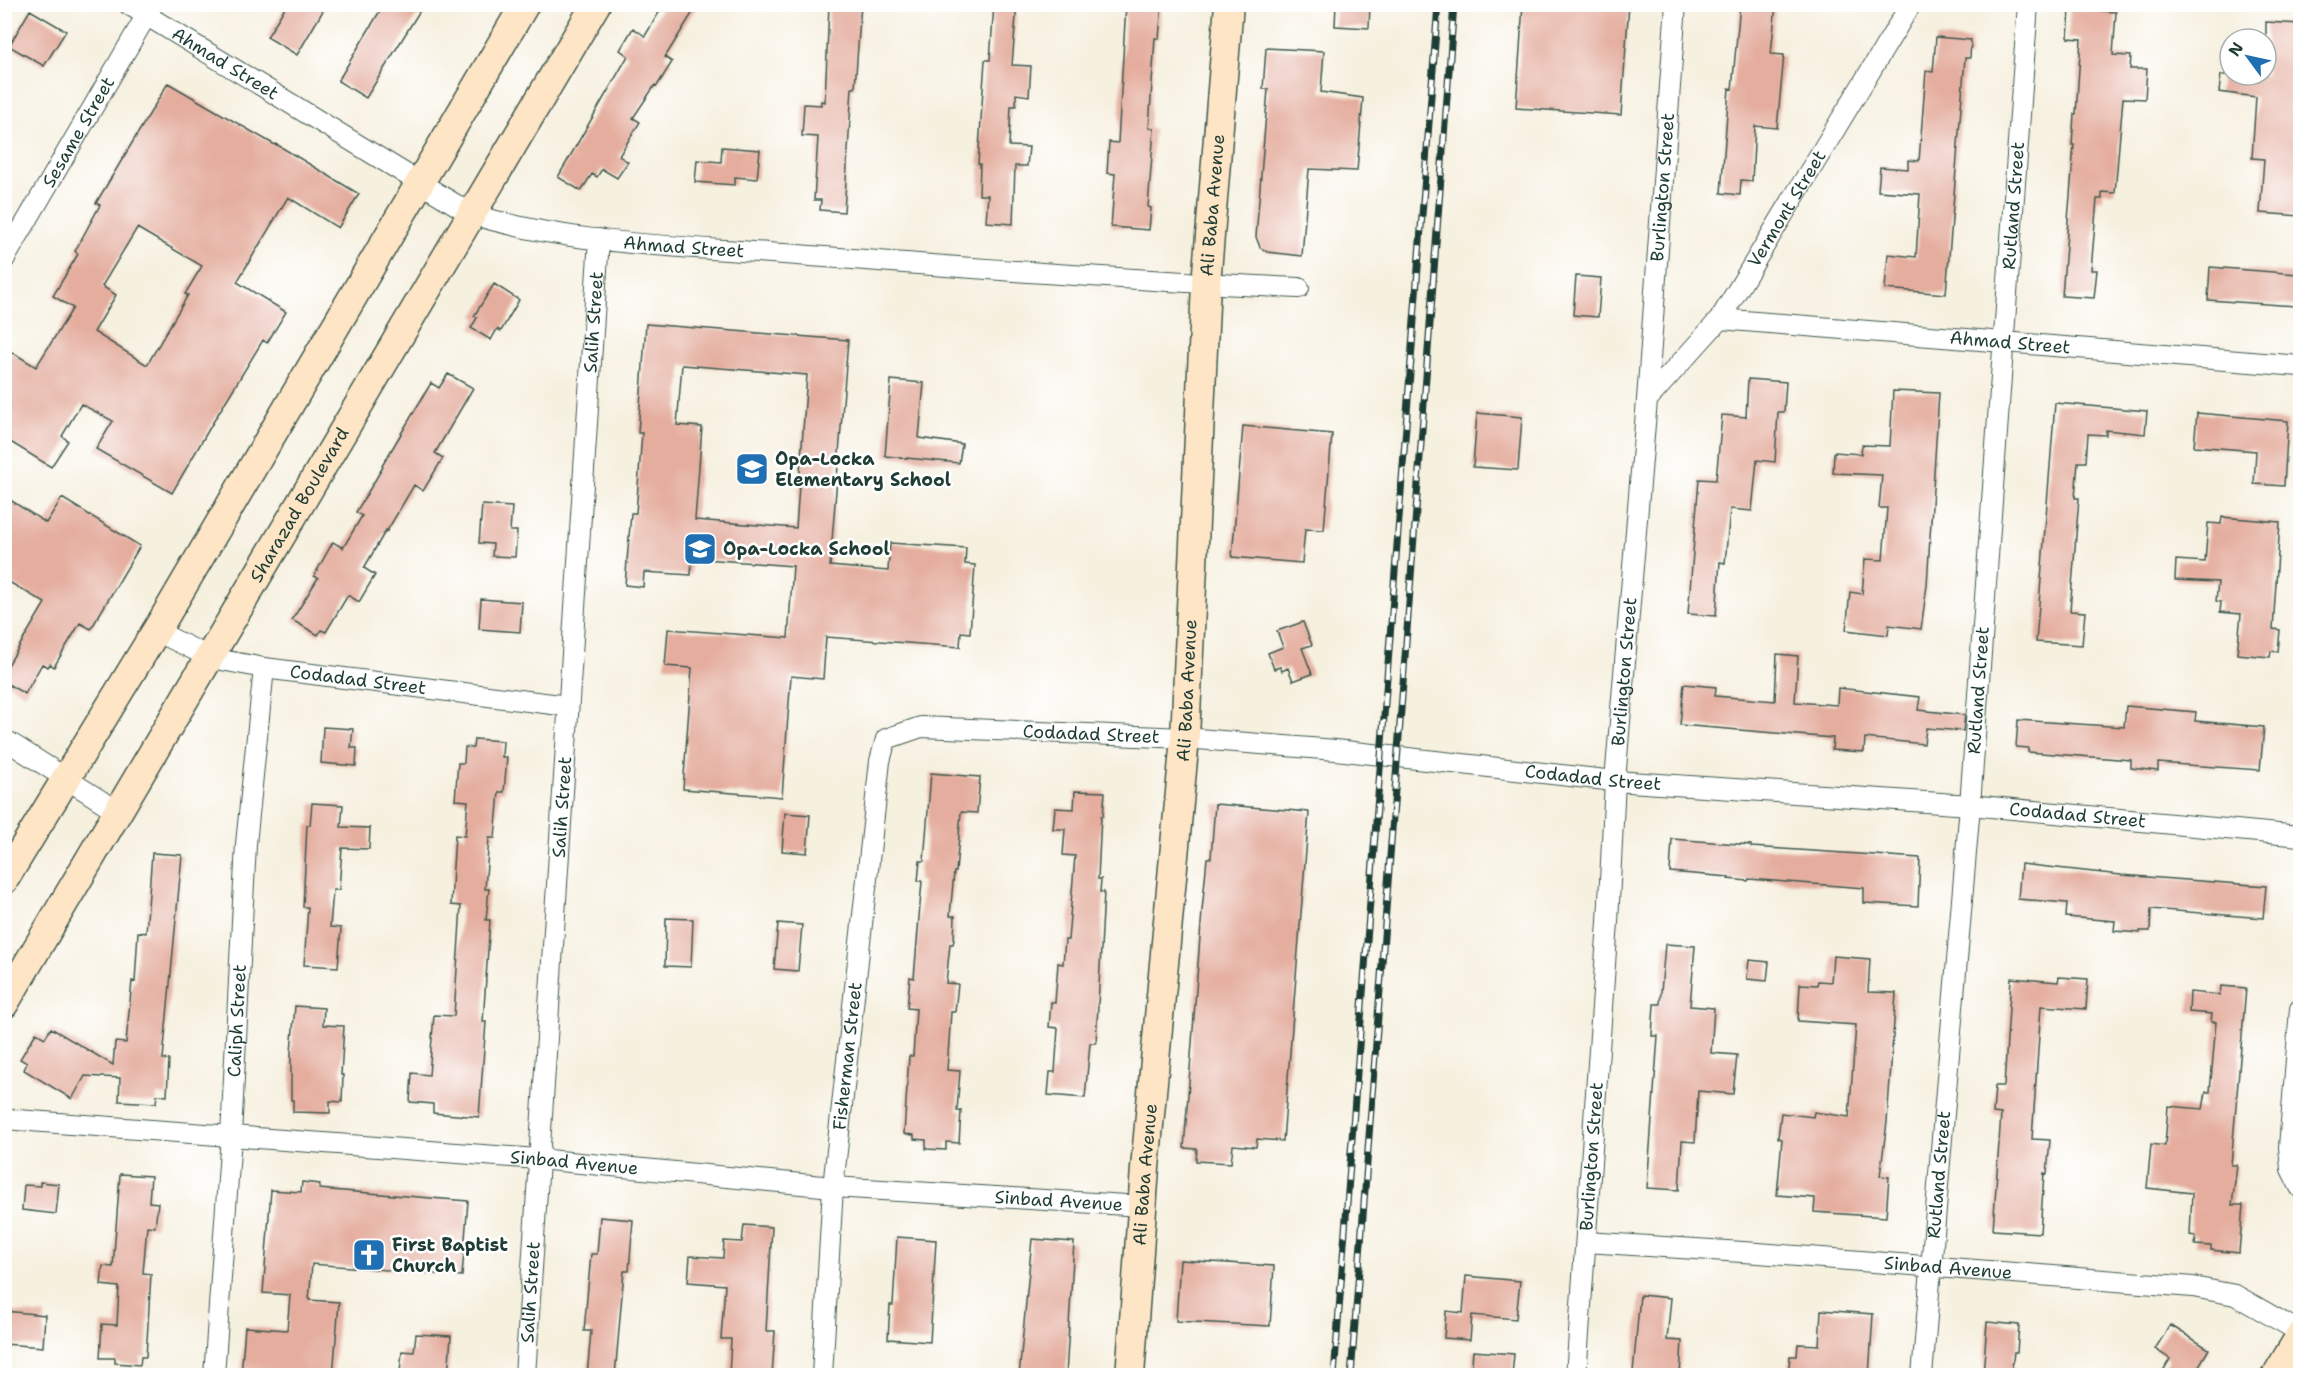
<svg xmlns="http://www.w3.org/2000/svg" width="2305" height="1380" viewBox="0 0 2305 1380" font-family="'Shantell Sans',sans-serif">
<rect width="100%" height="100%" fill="#fff"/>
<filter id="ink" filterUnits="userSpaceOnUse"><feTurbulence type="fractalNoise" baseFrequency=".0167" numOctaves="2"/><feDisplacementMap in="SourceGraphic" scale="12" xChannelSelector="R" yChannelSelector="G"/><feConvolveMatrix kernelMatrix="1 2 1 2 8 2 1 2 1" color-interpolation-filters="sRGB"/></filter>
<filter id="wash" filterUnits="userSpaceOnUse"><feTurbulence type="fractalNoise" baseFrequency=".008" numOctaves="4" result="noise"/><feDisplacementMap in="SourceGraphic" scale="24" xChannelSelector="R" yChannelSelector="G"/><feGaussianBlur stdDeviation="1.35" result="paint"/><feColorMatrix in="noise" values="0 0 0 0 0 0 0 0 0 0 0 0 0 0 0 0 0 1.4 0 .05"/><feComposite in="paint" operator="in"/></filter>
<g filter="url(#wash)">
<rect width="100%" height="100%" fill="#f6f0df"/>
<g id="blocks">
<path fill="#e4ad9e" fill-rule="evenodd" d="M287 4H327L297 55 267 37Z
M384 4H424L366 98 338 81Z
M664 4H698L665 57 672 62 657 86 655 85 633 118 640 122 619 156 628 162 617 178 602 169 597 177 592 174 581 191 558 177 628 56 620 50 633 28 645 36Z
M829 4H861L855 88H852L844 212 820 210 821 200H814L818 137 802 136 804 104 821 105V101L825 102Z
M994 4H1017L1012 65 1031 66 1029 96 1016 94V106H1011L1009 146 1029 147 1027 166H1015L1013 224 986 222 988 195H979L980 164H978L985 60H990Z
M1126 4H1162L1159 38H1155L1149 128 1154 129 1148 207 1151 208 1149 230 1111 227 1115 174 1107 173 1109 142 1118 143Z
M1336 4H1370L1369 28 1335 26Z
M1523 4H1629L1621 115 1516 108Z
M1740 4H1776L1771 54 1784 55 1777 128 1755 126 1752 181 1741 180 1740 195 1721 193 1729 88 1732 89Z
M2070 9 2116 12 2113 55 2131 56 2130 69H2147L2145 99 2123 98 2115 193 2102 192V199H2097L2091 270H2097L2094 298 2062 296 2074 145H2072L2074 114H2076L2081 39 2068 38Z
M30 10 66 31 44 66 9 46Z
M2266 22 2301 24V216L2260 213 2264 159 2252 158 2256 97 2219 92 2221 75H2266Z
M1936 37 1971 40 1970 58H1965L1946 294 1885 289 1888 254 1916 257 1920 194 1878 191 1880 167 1908 169V160L1919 161 1926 71 1933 72Z
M1266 48 1324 51 1321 92 1363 98 1357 171 1309 169 1302 256 1267 252 1260 247 1256 237 1268 89H1263Z
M168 83 275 145 276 144 359 194 338 228 288 197 237 282 286 312 267 343 263 340 212 424 172 493 96 449 113 421 81 404 62 436 68 441 51 467 4 438V364L12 352 36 367 73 308 53 296 78 254 75 251 100 205 96 203ZM137 228 202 266 185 294 188 295 147 365 94 332 116 295 102 286Z
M722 147 760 150 757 179 735 177V185L695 182 697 160 721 162Z
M2210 267 2298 274 2296 306 2208 300Z
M1576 276 1601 278 1598 317 1573 315Z
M494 284 519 300 501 331 497 329 491 340 471 328 477 318 474 316Z
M646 324 848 340 830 566 888 571 890 543 966 548 965 564 975 565 970 633 961 632 960 647 826 637 823 679 791 676 782 797 683 789 692 668 665 666 668 629 788 638 793 566 692 558 691 575 644 572 643 587 625 585 631 513H636L642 433H638ZM682 365 807 375 796 528 695 520 702 427 677 425Z
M448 374 473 388 435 453 443 458 423 491 414 485 387 531 386 530 364 568 375 575 359 602 348 595 326 632 321 630 318 635 292 620 318 578 314 576 333 542 343 548 362 516 356 512 383 467 382 466 431 383 439 388Z
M1748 379 1786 382 1784 412H1778L1775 462 1757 460 1752 511 1730 509 1725 563 1720 562 1716 616 1688 614 1699 479 1716 480 1722 415 1746 417Z
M891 380 924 383 919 438 962 444 959 463 885 456Z
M1893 391 1939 393 1927 585 1921 629 1889 625 1888 635 1846 630 1850 592 1862 594 1865 559 1883 560 1887 508H1879L1882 475 1833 473 1834 452 1861 454 1862 445 1890 446Z
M2055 403 2147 411 2145 434 2106 430V435L2088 434 2086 462H2078L2075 498H2079L2070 611 2085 612 2082 645 2036 642Z
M1477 413 1522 417 1518 470 1473 467Z
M2197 413 2288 421 2284 486 2254 484 2256 451 2194 446Z
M1243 426 1332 434 1324 530 1305 529 1302 563 1232 557Z
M4 496 46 523 62 498 140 546 91 629 80 623 54 667 50 664 48 667 42 664 25 694 4 682V672L45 603 4 579Z
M482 505 512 507 510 531H517L515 557 492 556 493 544 479 543Z
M2222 517 2280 522 2273 629 2280 630 2278 652 2271 651 2270 657 2237 654 2241 614 2220 612 2221 602 2216 601 2218 582 2175 580 2176 560 2205 562 2208 523 2221 524Z
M481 599 522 602 520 632 479 629Z
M1303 622 1312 645 1302 648 1312 674 1293 681 1288 668 1282 671 1280 667 1274 669 1268 653 1283 647 1277 631Z
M1777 654 1798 656 1795 702 1837 705 1838 688 1920 697 1918 710 1965 715 1963 731 1926 728 1924 744 1865 738 1864 752 1832 750 1833 738 1680 725 1684 684 1716 687 1715 696 1775 701Z
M2126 706 2196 712 2195 721 2264 727 2260 770 2158 763V771L2131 768V760L2028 752V748L2016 747 2018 720 2124 727Z
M323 727 353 729 351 748H357L356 766 321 763Z
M474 739 503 741 502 757H507L504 792H499L495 838H489L485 889H489L486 920H490L483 1022H486L479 1117 433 1113V1104L410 1102 412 1073 429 1075 434 1015 454 1016 461 906 451 905 453 867 455 835 465 836 468 801 455 800 458 763H464L465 747 473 748Z
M931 773 980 777 977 813 961 812 956 872H954L950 916H955L954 940 953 944H950L946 983 958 984 955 1012H951L947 1070 960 1071 957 1111H961L959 1143 946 1142V1150L926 1149V1140L914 1139V1135L904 1134 909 1056H913L916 1009 907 1008 910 977 914 978 922 881H918L920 861H924Z
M1075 791 1105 792 1103 816H1101L1098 879H1101L1100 892H1104L1096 1043H1090L1085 1098 1048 1095 1050 1072H1055L1058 1028 1049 1027 1051 1002 1055 1003 1058 963 1063 964 1065 940H1068L1075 856 1063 855 1065 829H1053L1055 808 1074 809Z
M312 803 343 805 341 827 370 828 369 849 342 848 339 890H333L330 927 341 928 338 967 304 965 308 907H303L307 825H310Z
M1215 804 1309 812 1283 1141 1257 1139 1256 1147 1233 1145 1231 1163 1196 1161 1197 1149 1184 1148 1202 911 1207 858H1211Z
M785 813 810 815 807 853 782 851Z
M1672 839 1751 845V847L1920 858 1918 906 1864 903V888L1749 879 1748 881 1728 879 1729 877 1670 872Z
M152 853 182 855 163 1059 169 1060 167 1096 157 1095 156 1103 119 1101 120 1078 85 1076 72 1099 24 1070 27 1063 20 1059 36 1033 45 1038 51 1028 113 1065 115 1042 126 1043 132 981 135 982 138 932 146 933Z
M2021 864 2121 875 2266 886 2263 918 2151 909 2150 931H2140V933L2114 931 2115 921 2066 917 2067 903 2018 899Z
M666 918 693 919 691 967 665 966Z
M778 923 802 925 798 971 774 969Z
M1665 944 1695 946 1690 1006 1714 1008 1711 1053 1737 1055 1733 1094 1698 1091 1695 1142 1682 1141 1679 1190 1647 1188 1658 1036H1652L1654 1004H1660Z
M1833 956 1870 959 1868 992 1896 993 1887 1122 1880 1176 1889 1177 1886 1217 1814 1212 1815 1198 1777 1195 1782 1139 1778 1138 1781 1113 1813 1117 1814 1112 1849 1117 1856 1025 1798 1021 1800 984 1817 985 1818 981 1831 982Z
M1749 960 1769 962 1767 981 1747 979Z
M2059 977 2088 979 2086 1009 2041 1006 2032 1139 2050 1140 2047 1174 2044 1173 2040 1233 1993 1230 2001 1114 1993 1113 1995 1086H2004L2011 978 2058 982Z
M2221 986 2246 988 2231 1165H2237L2232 1205H2243L2239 1253 2211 1250V1246L2195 1245 2196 1236 2190 1235 2192 1193 2147 1188 2151 1144 2165 1146 2168 1106 2203 1109 2206 1092H2210L2216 1022H2211L2212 1014 2189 1012 2190 992 2220 995Z
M295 1006 324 1008 323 1025 344 1026 341 1075H343L342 1102 330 1101V1113L293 1112V1100H291V1052Z
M120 1174 151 1176 149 1202 158 1203 155 1227 147 1226 143 1273 151 1274 146 1357H141L140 1365 115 1363V1358H100L102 1324 117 1325 119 1287 101 1285 103 1266 113 1267Z
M40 1182 59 1184 56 1214 22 1210 24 1185 40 1186Z
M302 1182 320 1184 319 1189 468 1201 462 1276 312 1264 309 1300 339 1302 333 1376H241L245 1327 287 1330 290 1295 263 1293 271 1190 301 1192Z
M600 1217 633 1220 629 1271H624L615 1376H587L591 1331H584L591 1254H597Z
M744 1225 772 1227 766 1331H775L772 1376H729L731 1339H721L725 1285 688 1282 690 1256 723 1258 724 1241 742 1242Z
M897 1237 936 1240 930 1342 888 1339 890 1305H893Z
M1032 1239 1074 1242 1066 1376H1019Z
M1180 1260 1274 1266 1270 1326 1176 1321Z
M1466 1276 1520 1281 1516 1319 1472 1315 1470 1340 1444 1338 1446 1311 1463 1313Z
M1640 1295 1671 1298 1667 1340 1682 1341 1680 1375 1633 1372Z
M1821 1310 1873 1314 1869 1376H1788L1790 1356H1797L1798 1344 1819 1345Z
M4 1311 45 1315 43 1347 4 1344Z
M1987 1322 2019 1325 2017 1352H2014L2011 1376H1983Z
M2170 1325 2209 1349 2193 1376H2160L2170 1359 2155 1349Z
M416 1334 451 1336 448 1376H405V1373H400L402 1351 414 1352Z
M1473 1351 1514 1354 1512 1376H1471Z"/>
</g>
</g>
<g filter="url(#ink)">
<use href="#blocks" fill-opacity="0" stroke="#3f584e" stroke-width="1.5"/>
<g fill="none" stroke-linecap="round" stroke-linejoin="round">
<defs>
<g id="street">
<path id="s1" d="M128 4 471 214C571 245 680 246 784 254 956 267 1127 280 1299 288"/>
<path id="s2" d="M4 260 153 4"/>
<path id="s3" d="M1720 319 2300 366"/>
<path id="s4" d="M1647 400 1720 319 1911 4"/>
<path id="s5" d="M156 631 211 658 264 668 568 706"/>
<path d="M4 739 117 811"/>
<path d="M2300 1009 2289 1147 2291 1169 2300 1187"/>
<path id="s6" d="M4 1119 538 1159 833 1187 1142 1206"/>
<path id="s7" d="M1586 1242 1758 1253 2193 1287 2235 1295 2300 1332"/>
<path id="s8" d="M214 1376 231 1136 246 844 264 668"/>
<path id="s9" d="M525 1376 599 239"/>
<path id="s10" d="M822 1376 833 1187 880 761 886 739 921 727 1185 738 1336 750 1615 781 1970 805 2300 836"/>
<path id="s11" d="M1576 1376 1608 922 1615 781 1647 400 1676 4"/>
<path id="s12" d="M1922 1376 1970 805 2028 4"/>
</g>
<g id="secondary">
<path d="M4 880 164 618 525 4"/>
<path id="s13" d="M4 1004 596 4"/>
<path id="s14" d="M1130 1376 1145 1168 1185 738 1206 284 1229 4"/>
<path d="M2276 1376 2300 1336"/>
</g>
</defs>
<use href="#street" stroke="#3f584e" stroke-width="22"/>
<use href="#secondary" stroke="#3f584e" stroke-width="31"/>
<use href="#street" stroke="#fff" stroke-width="20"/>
<use href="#secondary" stroke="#fee5c5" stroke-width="28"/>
<defs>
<path id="rail" d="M1334 1376 1438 4
M1351 1376 1454 4"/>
</defs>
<use href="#rail" stroke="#1f3d34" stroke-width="7"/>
<use href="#rail" stroke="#fff" stroke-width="4.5" stroke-dasharray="14" stroke-linecap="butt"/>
</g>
</g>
<defs>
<symbol id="school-square" viewBox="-11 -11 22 22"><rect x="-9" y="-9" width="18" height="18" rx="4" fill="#1f6fb2" stroke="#fff"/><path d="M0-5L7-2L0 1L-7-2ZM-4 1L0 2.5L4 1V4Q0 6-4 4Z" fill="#fff"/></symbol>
<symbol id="church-square" viewBox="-11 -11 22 22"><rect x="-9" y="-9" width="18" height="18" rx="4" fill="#1f6fb2" stroke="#fff"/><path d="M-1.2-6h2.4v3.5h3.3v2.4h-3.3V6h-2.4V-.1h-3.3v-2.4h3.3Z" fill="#fff"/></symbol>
</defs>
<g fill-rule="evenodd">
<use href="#school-square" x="733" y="450" width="38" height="38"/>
<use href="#school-square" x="681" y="530" width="38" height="38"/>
<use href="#church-square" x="350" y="1236" width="38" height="38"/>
</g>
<g text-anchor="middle" stroke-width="5" stroke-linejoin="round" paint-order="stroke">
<g font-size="18" fill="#1f3d34" stroke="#fff">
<text dy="6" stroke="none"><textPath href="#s1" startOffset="114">Ahmad Street</textPath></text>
<text dy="6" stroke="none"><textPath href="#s2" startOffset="148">Sesame Street</textPath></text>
<text dy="6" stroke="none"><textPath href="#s11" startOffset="1192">Burlington Street</textPath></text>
<text dy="6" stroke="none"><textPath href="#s14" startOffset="1174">Ali Baba Avenue</textPath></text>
<text dy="6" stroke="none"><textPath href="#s12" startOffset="1174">Rutland Street</textPath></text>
<text dy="6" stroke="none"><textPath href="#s4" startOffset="238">Vermont Street</textPath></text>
<text dy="6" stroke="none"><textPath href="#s1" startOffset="618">Ahmad Street</textPath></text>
<text dy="6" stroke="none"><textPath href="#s9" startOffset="1056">Salih Street</textPath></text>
<text dy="6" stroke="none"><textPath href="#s3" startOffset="291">Ahmad Street</textPath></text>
<text dy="6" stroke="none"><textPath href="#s13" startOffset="580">Sharazad Boulevard</textPath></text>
<text dy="6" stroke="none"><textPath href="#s11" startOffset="706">Burlington Street</textPath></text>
<text dy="6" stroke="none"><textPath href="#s5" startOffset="210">Codadad Street</textPath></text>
<text dy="6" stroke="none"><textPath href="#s14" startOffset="688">Ali Baba Avenue</textPath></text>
<text dy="6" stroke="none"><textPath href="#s12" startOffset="688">Rutland Street</textPath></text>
<text dy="6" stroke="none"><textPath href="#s10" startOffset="848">Codadad Street</textPath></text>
<text dy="6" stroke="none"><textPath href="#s10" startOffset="1352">Codadad Street</textPath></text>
<text dy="6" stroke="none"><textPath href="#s9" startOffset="570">Salih Street</textPath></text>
<text dy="6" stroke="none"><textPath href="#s10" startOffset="1838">Codadad Street</textPath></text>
<text dy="6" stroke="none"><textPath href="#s8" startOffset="356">Caliph Street</textPath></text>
<text dy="6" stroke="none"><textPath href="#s10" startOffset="321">Fisherman Street</textPath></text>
<text dy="6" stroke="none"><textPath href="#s11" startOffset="220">Burlington Street</textPath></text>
<text dy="6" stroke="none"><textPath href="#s6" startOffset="572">Sinbad Avenue</textPath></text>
<text dy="6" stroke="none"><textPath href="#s14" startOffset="202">Ali Baba Avenue</textPath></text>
<text dy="6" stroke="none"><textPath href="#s12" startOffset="202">Rutland Street</textPath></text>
<text dy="6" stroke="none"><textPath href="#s6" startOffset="1058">Sinbad Avenue</textPath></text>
<text dy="6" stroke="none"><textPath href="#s7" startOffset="363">Sinbad Avenue</textPath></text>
<text dy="6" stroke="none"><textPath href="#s9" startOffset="84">Salih Street</textPath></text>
</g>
<g font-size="18" font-weight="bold" fill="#1f3d34" stroke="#fff" text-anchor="start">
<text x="775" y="465">Opa-Locka<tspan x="775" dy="21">Elementary School</tspan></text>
<text x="723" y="555">Opa-Locka School</text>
<text x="392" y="1251">First Baptist<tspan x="392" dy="21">Church</tspan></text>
</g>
</g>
<rect width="2305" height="1380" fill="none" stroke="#fff" stroke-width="24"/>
<g transform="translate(2248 57) rotate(303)"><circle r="28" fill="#ffffff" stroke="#a5b1ae" stroke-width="1.5"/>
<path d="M0-4.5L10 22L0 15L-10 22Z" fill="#1f6fb2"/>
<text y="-9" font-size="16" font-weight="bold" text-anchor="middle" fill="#1f3d34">N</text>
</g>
</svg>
